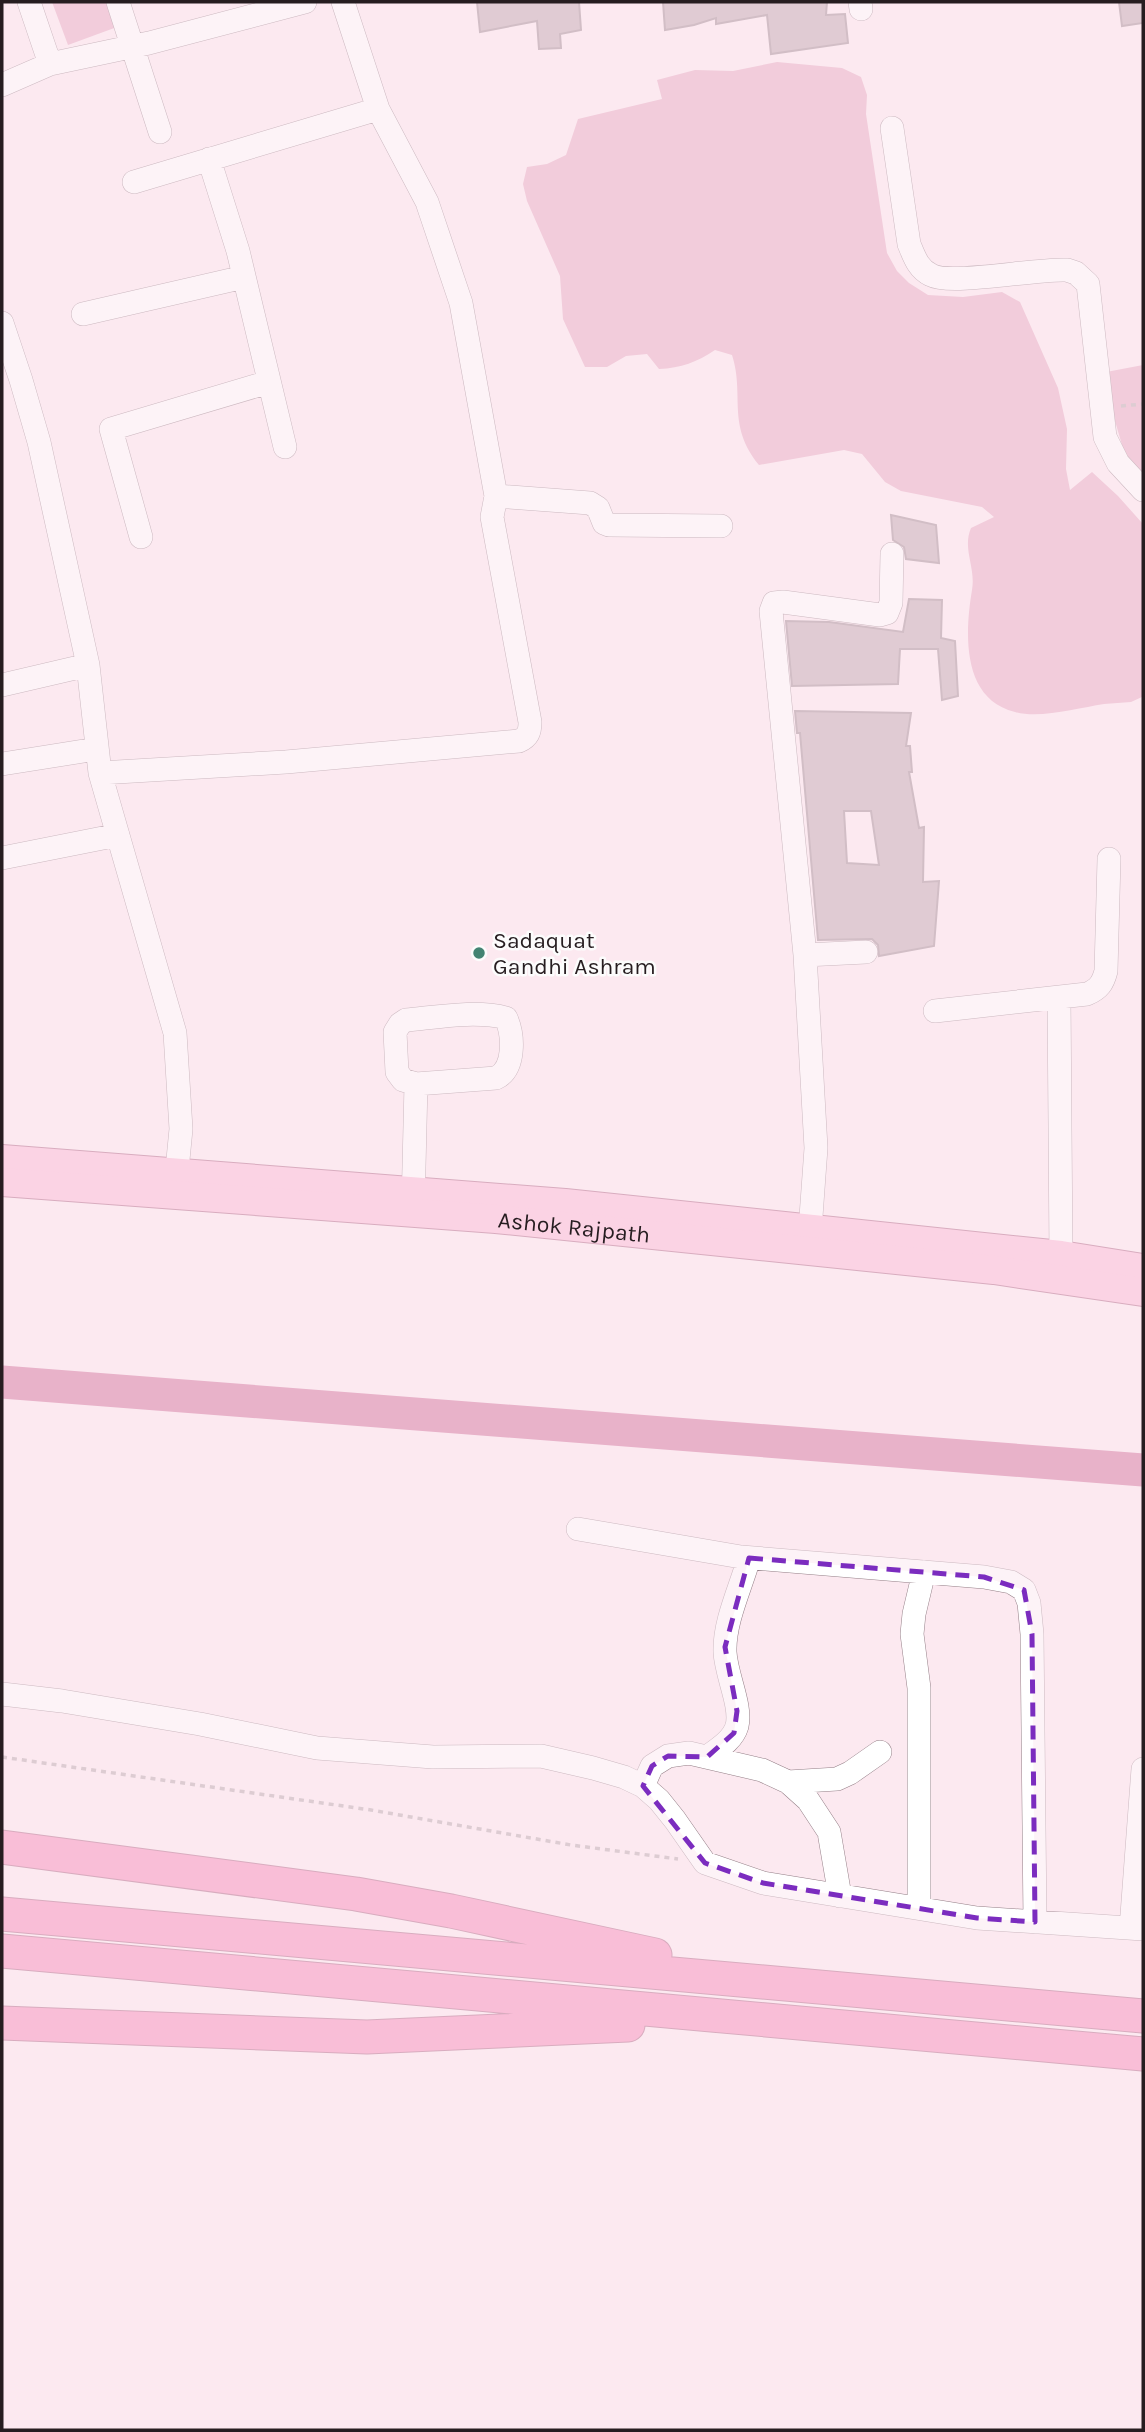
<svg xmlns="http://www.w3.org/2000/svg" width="1145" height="2432" viewBox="0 0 1145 2432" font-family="Karla,sans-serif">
<rect width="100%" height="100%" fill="#fce9f0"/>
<path fill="#e6a9c0" d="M52 2H109L117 27 68 45Z
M777 62 842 68 861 77 867 95 866 114 887 253 897 271 909 283 928 295 963 297 1002 292 1020 302 1058 388 1067 429 1066 469 1070 490 1092 472 1118 496 1143 524 1142 697 1131 702C1122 703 1113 703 1104 704 1078 708 1040 719 1015 712 961 699 965 632 972 590 976 567 962 549 971 528L994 517 982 507 901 491 885 482 862 454 844 450 759 465C726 424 745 396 732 355L715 350C697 362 681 368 659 369L647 354 626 356 607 367H585L563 319 560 276 527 201 523 184 527 167 547 164 566 155 578 119 662 99 657 80 695 70 733 71Z
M1143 365V480L1127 462 1101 373Z"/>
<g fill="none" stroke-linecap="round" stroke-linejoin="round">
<path stroke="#d06f99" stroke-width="33" d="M2 1382 1143 1470"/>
</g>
<path fill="#bea7af" stroke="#a08a92" stroke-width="2" fill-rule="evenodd" d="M477 2H579L581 30 560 34 561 48 539 49 537 21 480 32Z
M663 2H827L826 15 845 14 848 43 771 54 767 15 716 24V18L694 25 665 30Z
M1119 2H1143V23L1122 26Z
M891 515 936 525 939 563 906 559 904 547 893 540Z
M909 599 942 600 941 638 955 641 958 696 942 700 938 649H900L898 684 792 686 786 621 829 622 903 632Z
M795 711 911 713 906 746H910L912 772H909L919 828 924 827 923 882 939 881 934 946 879 956 878 945 872 939 818 940 800 733H797ZM844 811H871L879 865 847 863Z"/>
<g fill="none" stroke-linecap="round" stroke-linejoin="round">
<defs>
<path id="minor" d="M29 2 50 64
M118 2 160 132
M860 2 861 9
M2 85 50 64 149 43 305 2
M892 128 909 244C914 256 918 269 931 275 951 286 1037 268 1067 270L1076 273 1088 284 1105 437 1118 463 1143 490
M209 159 238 251 285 447
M134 182 378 109
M83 314 244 277
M2 323 21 380 39 442 88 665 100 773 175 1033 181 1129 175 1190
M496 496 590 503 598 508 604 523 609 525 721 526
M141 537 111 429 269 382
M2 685 88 665
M2 764 96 749
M100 773 286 762 519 741C528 737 530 732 530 722L492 517 496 496 461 303 427 202 378 109 343 2
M2 858 118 835
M805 955 866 952
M935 1011 1087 994C1099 989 1103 983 1106 971L1109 859
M413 1208 416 1084 403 1080 397 1072 395 1032 400 1024 406 1020C438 1017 476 1010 506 1018 514 1036 515 1069 496 1078L416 1084
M809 1244 816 1148 805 955 771 611 774 603 783 602 880 615 887 613 891 603 892 554
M1057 1270 1061 1255 1059 997
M578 1529 741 1557 984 1577 1011 1582 1024 1590 1029 1603 1032 1634 1035 1922
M2 1694 62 1701 200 1724 317 1748 433 1757 541 1756 593 1768 624 1777 643 1786 659 1800 675 1820 705 1863 763 1883 977 1918 1143 1929
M707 1757C718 1749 733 1740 737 1726 742 1706 726 1675 725 1652 724 1621 741 1587 749 1558
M788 1782 837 1779 850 1773 880 1752
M643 1786 652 1766 668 1756 689 1753 762 1770 788 1782 808 1800 829 1832 840 1896
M919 1907V1688L912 1634 914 1614 924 1572
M1131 1928 1143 1769"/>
<g id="major">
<path d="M2 1159 565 1203 1061 1255 1143 1268"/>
<path id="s1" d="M2 1182 496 1219 994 1270 1143 1292"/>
</g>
<path id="highway" d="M2 1847 356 1894 451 1911 655 1955
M2 1914 1143 2016
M2 1951 1143 2054
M2 2023 367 2037 628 2025"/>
</defs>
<use href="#minor" stroke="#947f87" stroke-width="24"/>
<use href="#major" stroke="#ae6383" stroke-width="30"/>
<use href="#highway" stroke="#ae6383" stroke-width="35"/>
<path stroke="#b8a9ae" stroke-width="3.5" stroke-dasharray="5 5" stroke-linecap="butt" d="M1121 406 1143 404
M2 1757 371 1810 571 1845 678 1859"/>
<use href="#minor" stroke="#fff" stroke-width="23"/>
<use href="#major" stroke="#fab8d4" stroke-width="28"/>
<use href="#highway" stroke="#f789b8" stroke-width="33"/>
</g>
<path d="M0 0H1145V2432H0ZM749 1558 984 1577 1024 1590 1032 1634 1035 1922 977 1918 763 1883 705 1863 643 1786 652 1766 668 1756 707 1757 734 1733 737 1711 725 1647Z" fill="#fce9f0" fill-opacity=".55" fill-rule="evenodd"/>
<path fill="none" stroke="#7b2cbf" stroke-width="5" stroke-dasharray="14 9" stroke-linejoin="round" d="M749 1558 984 1577 1024 1590 1032 1634 1035 1922 977 1918 763 1883 705 1863 643 1786 652 1766 668 1756 707 1757 734 1733 737 1711 725 1647Z"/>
<circle fill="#438372" stroke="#fcfcfc" stroke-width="2.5" cx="479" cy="953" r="7"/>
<g text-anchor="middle" stroke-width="5" stroke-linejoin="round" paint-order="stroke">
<g font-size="23" fill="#261d20" stroke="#fcfcfc" text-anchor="start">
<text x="493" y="948">Sadaquat<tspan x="493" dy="26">Gandhi Ashram</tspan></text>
</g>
<g font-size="23" fill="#261d20" stroke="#fcfcfc">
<text dy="8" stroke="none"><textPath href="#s1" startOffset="574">Ashok Rajpath</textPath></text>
</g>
</g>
<rect width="1145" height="2432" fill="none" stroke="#261d20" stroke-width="7"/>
</svg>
